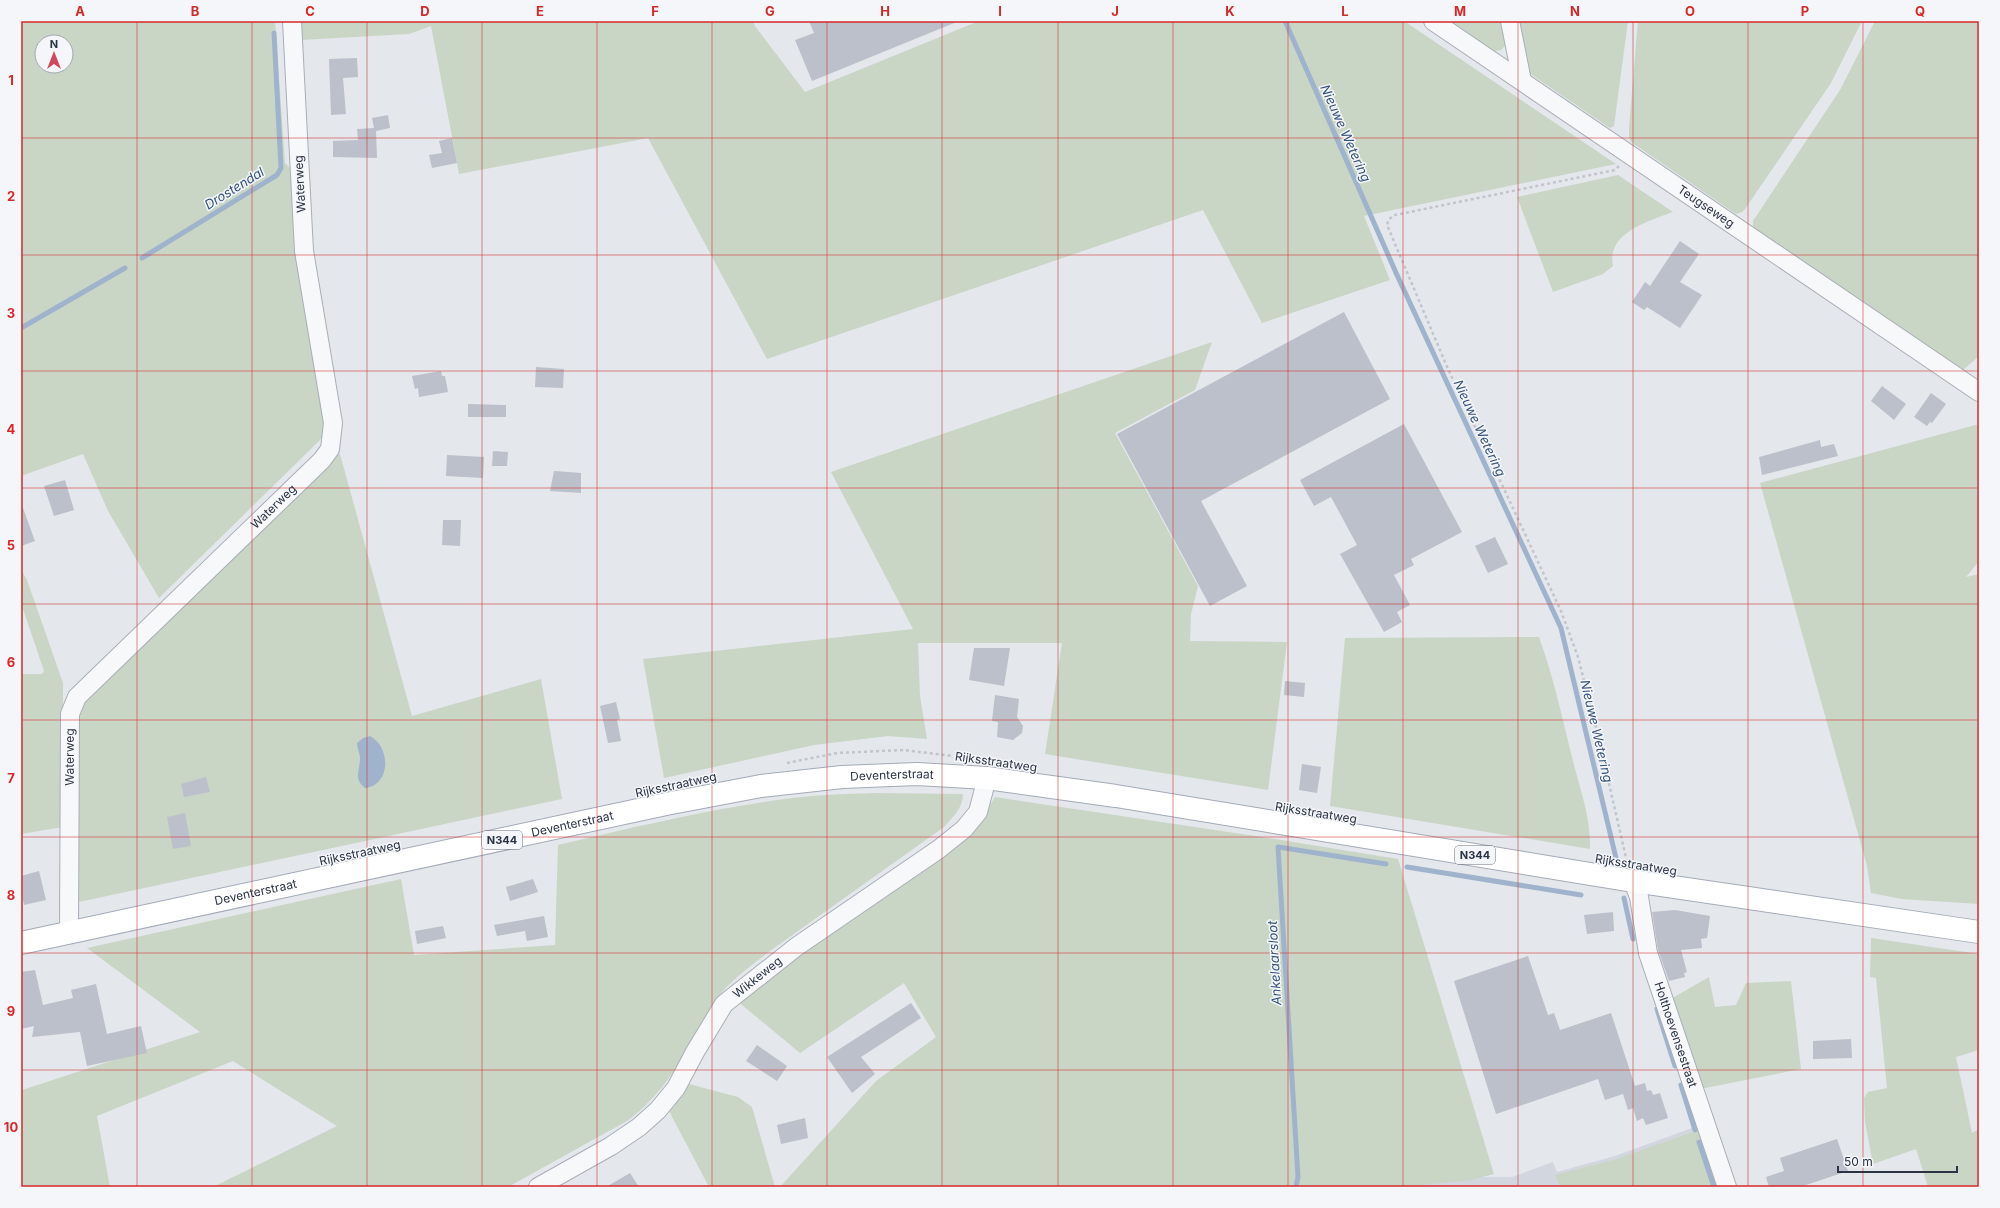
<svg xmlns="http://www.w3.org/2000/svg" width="2000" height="1208" viewBox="0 0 2000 1208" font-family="Inter,sans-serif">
<rect width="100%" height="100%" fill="#e4e7ec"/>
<path fill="#d2d6de" d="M1703 1124 1724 1187H1383L1470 1177H1512L1553 1162 1557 1172 1615 1156Z"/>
<path fill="#c9d6c5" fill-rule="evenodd" d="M21 21H275L285 163 290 168 292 177 326 425 324 434 319 441 159 598 108 511 83 454 21 476ZM42 42H66V66H42Z
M300 21H753L755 26 805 92 979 21H1404L1616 164 1364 216 1390 280 1262 323 1203 210 767 359 648 138 459 174 431 26 409 34 301 40Z
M1448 21H1503L1505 46 1501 50 1495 51Z
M1518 21H1628L1614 126 1610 128 1529 73Z
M1638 21H1862L1831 83 1745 209 1742 212 1736 214 1631 142 1629 137V127Z
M1875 21H1979V356L1963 370 1753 227V221L1840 90Z
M1618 175 1673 212C1650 221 1606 232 1613 266L1603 274 1553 292 1517 197Z
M1212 342 1195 390 1115 433 1198 586 1191 614 1190 641 1287 642 1268 790 1045 754 1062 643H918L920 696 927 739 888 736 814 745 664 778 643 659 913 629 831 472Z
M1979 424V561L1966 577 1979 574V904L1901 899 1871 893 1867 866 1760 483Z
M340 454 412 716 541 679 562 799 74 903 76 717 80 706 322 461Z
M21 570 27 580 63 683V827L21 834V674H42L44 671 21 603Z
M1539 637C1554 678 1563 722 1574 765 1581 792 1591 820 1590 849L1330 806 1345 638Z
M875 793 963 794C963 808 953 817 944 827L770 951C751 966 729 981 715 1001 712 1006 710 1012 707 1017 684 1056 664 1094 627 1121L508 1187H213L337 1126 233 1061 97 1116 110 1187H21L22 1090 200 1032 87 948 401 879 414 955 555 945 558 845C631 828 704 810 778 800 811 795 843 794 875 793Z
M995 797 1275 839 1398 859 1494 1174 1471 1180 1401 1187H780L876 1081 936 1037 904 983 800 1053 736 1000 981 819Z
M1871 938 1979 954V1050L1956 1057 1972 1133 1979 1129V1187H1928L1916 1149 1873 1164 1865 1122 1864 1098 1868 1092 1887 1088 1876 978 1870 977Z
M1709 977 1715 1007 1736 1005 1746 983 1791 981 1801 1069 1700 1089 1669 1000Z
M689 1084 738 1097 752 1107 775 1187H709L669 1111Z
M1701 1129 1721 1187H1560L1555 1175 1617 1159Z"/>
<path fill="#9fb4cc" d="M370 736C391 747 391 785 365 788 353 779 360 771 360 758 360 753 357 748 357 743L363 738Z"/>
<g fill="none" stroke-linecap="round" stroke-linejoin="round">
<path stroke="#9fb4cc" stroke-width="5" d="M1285 21 1397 275 1561 628 1616 858
M142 258 277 175 281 168 274 33
M21 328 125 268
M1407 867 1581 895
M1624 898 1633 939
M1657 1009 1675 1066
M1681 1085 1695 1130
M1699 1142 1714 1187
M1296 1187 1298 1177 1278 847 1386 864"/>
</g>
<path fill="#bbc0ca" d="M809 21H959L812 81 795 40 814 33Z
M357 58 358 77 343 78 346 114 331 115 329 59Z
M388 115 390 128 376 131 377 158 333 157V141L358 140 357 129 374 128 372 118Z
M452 138 457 163 432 168 429 155 442 153 439 141Z
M1680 241 1699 254 1680 282 1702 295 1680 328 1647 307 1644 310 1632 302 1645 282 1650 286Z
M1344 312 1390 399 1201 501 1247 586 1210 606 1117 434Z
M536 367 564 369 563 388 535 387Z
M441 371 442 376H445L448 392 419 397 418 388 415 389 412 376Z
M1882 386 1906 404 1894 420 1871 401Z
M1931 393 1946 404 1932 423 1930 422 1927 426 1914 417Z
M468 404 506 405V417H468Z
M1404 424 1462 532 1411 559 1414 565 1394 575 1410 605 1397 612 1402 622 1384 632 1340 554 1357 545 1331 497 1314 506 1300 480Z
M1820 440 1821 447 1834 444 1838 456 1762 475 1759 457Z
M493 451 508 452 507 466H492Z
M447 455 484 457 483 478 446 476Z
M554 471 581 473V493L550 491Z
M65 480 74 510 54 516 44 486Z
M21 508H23L35 541 21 546Z
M443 520H461L460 546 442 545Z
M1495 537 1508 564 1488 573 1475 546Z
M974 648H1010L1004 686 969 680Z
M1285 681 1305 683 1304 697 1284 695Z
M995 695 1019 699 1017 717 1023 726 1022 733 1013 740 997 737 998 722 992 721Z
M616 702 620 719 617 720 621 741 608 743 600 706Z
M1302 764 1321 767 1317 793 1299 790Z
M206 777 210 792 184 797 181 784Z
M185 813 191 846 173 849 167 817Z
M39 871 46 900 24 905 21 889V876Z
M533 879 538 892 510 901 506 887Z
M1675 910 1710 916 1707 938 1701 939 1702 948 1681 950 1687 972 1684 973 1685 977 1669 981 1658 950 1652 912Z
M1613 912 1614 931 1587 934 1584 915Z
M544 916 548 937 527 941 525 931 497 936 494 925Z
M443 926 446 938 417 944 415 931Z
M1528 956 1548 1015 1554 1013 1560 1030 1611 1013 1635 1086 1645 1083 1647 1091 1651 1090 1653 1095 1660 1093 1668 1118 1646 1125 1643 1118 1637 1121 1633 1108 1628 1110 1623 1094 1605 1100 1598 1079 1496 1114 1454 981Z
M35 970 43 1005 73 998 71 990 96 984 107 1034 141 1026 147 1053 87 1066 80 1032 32 1037 34 1026 21 1029V972Z
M911 1003 921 1018 861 1057 875 1074 852 1093 827 1057Z
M1851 1039 1852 1058 1813 1059V1041Z
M757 1045 787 1066 777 1081 746 1061Z
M805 1118 808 1138 781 1144 777 1125Z
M1837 1139 1848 1171 1800 1187H1769L1766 1177 1784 1171 1780 1158Z
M630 1173 639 1187H606Z"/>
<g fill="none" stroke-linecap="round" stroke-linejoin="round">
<defs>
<g id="minor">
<path id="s1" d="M1433 21 1979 392"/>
<path d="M1510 21 1522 81"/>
<path id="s2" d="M1633 881 1639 897 1648 953 1727 1187"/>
<path id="s3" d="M69 933 70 714 77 697 322 460 330 449 333 423 304 251 292 21"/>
<path id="s4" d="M538 1187 611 1146 639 1127 658 1110 676 1088 695 1052 724 1004 796 947 939 849 964 829 978 812 987 778"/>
</g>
<g id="primary">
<path id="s5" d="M21 943 666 804 761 786 842 777 917 774 987 778 1116 796 1633 881 1979 932"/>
</g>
</defs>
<use href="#minor" stroke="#a9aeb7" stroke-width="20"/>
<use href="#primary" stroke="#a3abb8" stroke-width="24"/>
<path stroke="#c2c5cb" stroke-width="2.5" stroke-dasharray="3 3" stroke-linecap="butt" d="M1619 166 1615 170 1395 215 1389 219 1387 225 1448 369 1561 611 1578 657 1596 727 1627 862
M787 763 837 753 903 750 953 756"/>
<use href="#minor" stroke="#f7f8fa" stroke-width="18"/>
<use href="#primary" stroke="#fff" stroke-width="22"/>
</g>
<path fill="none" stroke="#d62828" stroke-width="1" stroke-opacity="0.55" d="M137 21V1187M252 21V1187M367 21V1187M482 21V1187M597 21V1187M712 21V1187M827 21V1187M942 21V1187M1058 21V1187M1173 21V1187M1288 21V1187M1403 21V1187M1518 21V1187M1633 21V1187M1748 21V1187M1863 21V1187M21 138H1979M21 255H1979M21 371H1979M21 488H1979M21 604H1979M21 720H1979M21 837H1979M21 953H1979M21 1070H1979"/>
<g text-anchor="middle" stroke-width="3" stroke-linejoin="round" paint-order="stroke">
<g fill="#f4f6f9" stroke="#676e7b" stroke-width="1">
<rect x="482" y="831" width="40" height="18" rx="3"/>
<rect x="1455" y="846" width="40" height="18" rx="3"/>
</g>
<g font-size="11" font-weight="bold" fill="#2b3445">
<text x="502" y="844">N344</text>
<text x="1475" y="859">N344</text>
</g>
<g font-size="12" fill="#2b3445" stroke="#f4f6f9">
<text transform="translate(300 184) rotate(-93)" y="4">Waterweg</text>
<text dy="4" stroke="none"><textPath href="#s1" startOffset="330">Teugseweg</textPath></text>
<text dy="4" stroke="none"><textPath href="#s3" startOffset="511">Waterweg</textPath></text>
<text dy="4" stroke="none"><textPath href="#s3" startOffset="176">Waterweg</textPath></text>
<text transform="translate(996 762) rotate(8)" y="4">Rijksstraatweg</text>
<text dy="4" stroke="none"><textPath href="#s5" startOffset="888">Deventerstraat</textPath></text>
<text transform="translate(676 785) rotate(-12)" y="4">Rijksstraatweg</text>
<text transform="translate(1316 813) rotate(9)" y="4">Rijksstraatweg</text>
<text dy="4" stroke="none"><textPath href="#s5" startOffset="564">Deventerstraat</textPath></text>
<text transform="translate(360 853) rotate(-12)" y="4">Rijksstraatweg</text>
<text transform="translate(1636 865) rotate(9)" y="4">Rijksstraatweg</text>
<text dy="4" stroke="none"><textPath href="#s5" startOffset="240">Deventerstraat</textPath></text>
<text dy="4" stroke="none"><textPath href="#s4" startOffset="311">Wikkeweg</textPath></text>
<text dy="4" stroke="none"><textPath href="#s2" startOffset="160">Holthoevensestraat</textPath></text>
</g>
<g font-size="13" font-style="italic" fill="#34527a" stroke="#f4f6f9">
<text transform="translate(1346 133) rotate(66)" y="5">Nieuwe Wetering</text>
<text transform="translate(234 188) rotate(-32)" y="5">Drostendal</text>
<text transform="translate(1480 428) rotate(65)" y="5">Nieuwe Wetering</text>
<text transform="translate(1597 731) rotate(77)" y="5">Nieuwe Wetering</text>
<text transform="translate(1274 963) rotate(-93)" y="5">Ankelaarsloot</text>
</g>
</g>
<rect width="2000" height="1208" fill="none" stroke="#f4f6f9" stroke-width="44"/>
<g transform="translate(54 54)"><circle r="19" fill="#f4f6f9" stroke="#a4a8b1"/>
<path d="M0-3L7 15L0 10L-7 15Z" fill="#d1495b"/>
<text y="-6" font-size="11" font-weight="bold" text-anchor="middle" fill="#2b3445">N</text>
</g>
<path d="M1838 1166v6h119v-6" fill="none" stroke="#2b3445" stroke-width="2"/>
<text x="1844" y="1166" font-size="12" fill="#2b3445" stroke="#f4f6f9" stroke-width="3" paint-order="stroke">50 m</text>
<rect x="22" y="22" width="1956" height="1164" fill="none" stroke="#d62828" stroke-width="1.5"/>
<g font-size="13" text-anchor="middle" font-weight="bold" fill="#d62828">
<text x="80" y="16">A</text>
<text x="195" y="16">B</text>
<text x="310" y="16">C</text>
<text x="425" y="16">D</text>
<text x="540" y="16">E</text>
<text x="655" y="16">F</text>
<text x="770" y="16">G</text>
<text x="885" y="16">H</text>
<text x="1000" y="16">I</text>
<text x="1115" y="16">J</text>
<text x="1230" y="16">K</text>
<text x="1345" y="16">L</text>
<text x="1460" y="16">M</text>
<text x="1575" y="16">N</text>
<text x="1690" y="16">O</text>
<text x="1805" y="16">P</text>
<text x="1920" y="16">Q</text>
<text x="11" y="85">1</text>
<text x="11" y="201">2</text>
<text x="11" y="318">3</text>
<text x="11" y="434">4</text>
<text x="11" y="550">5</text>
<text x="11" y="667">6</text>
<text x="11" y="783">7</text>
<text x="11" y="900">8</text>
<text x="11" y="1016">9</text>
<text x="11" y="1132">10</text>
</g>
</svg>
